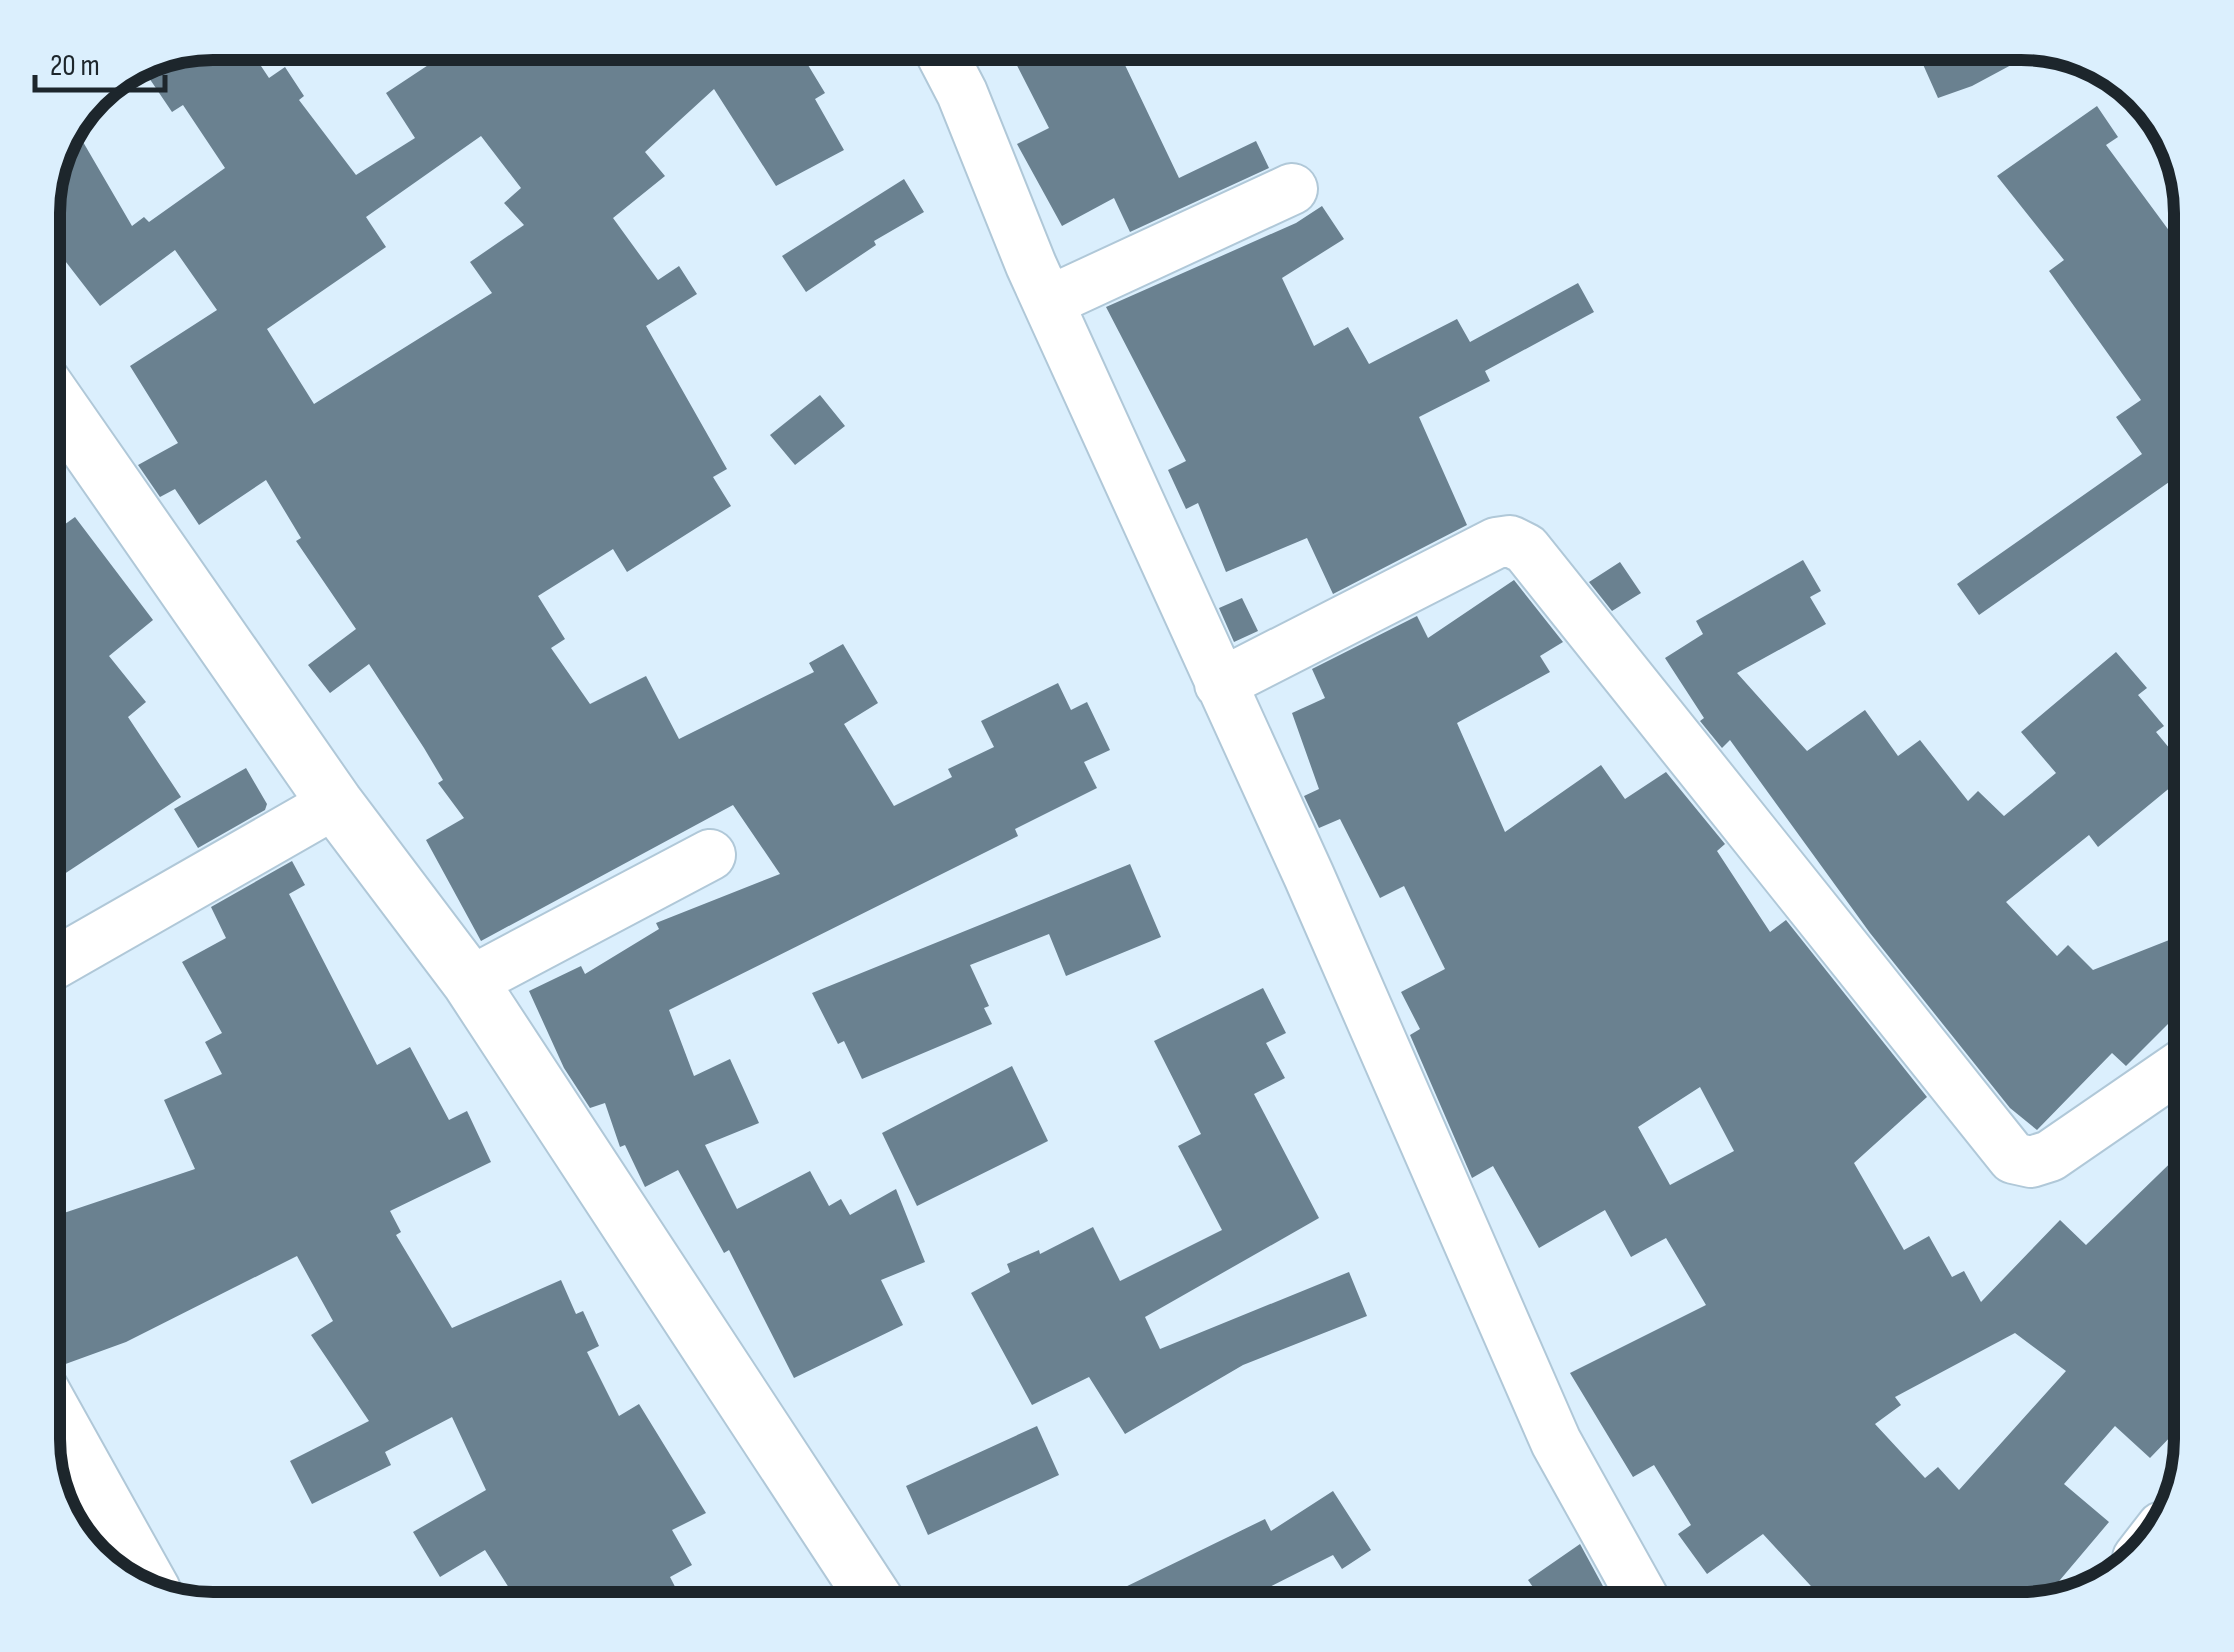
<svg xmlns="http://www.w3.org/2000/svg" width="2234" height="1652" viewBox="0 0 2234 1652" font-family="'Sofia Sans Condensed',sans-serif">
<rect width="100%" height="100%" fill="#dbeffd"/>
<path fill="#6a8190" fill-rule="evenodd" d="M213 42H245L269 78 285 67 304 96 299 100 356 175 415 138 386 93 463 42H794L825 93 815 99 844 150 776 186 714 89 645 152 665 176 613 218 658 280 679 266 697 294 646 326 727 469 713 477 731 506 627 572 613 549 538 596 565 639 551 648 590 704 646 676 679 739 814 672 809 663 843 644 878 703 844 724 894 806 952 777 948 769 994 747 981 721 1058 683 1071 710 1087 702 1110 750 1084 762 1097 788 1015 829 1018 836 669 1010 694 1076 730 1059 759 1123 705 1145 737 1209 810 1171 829 1206 841 1199 850 1215 896 1189 925 1262 881 1280 903 1325 794 1378 729 1250 724 1253 678 1170 645 1187 625 1145 620 1147 605 1103 590 1108 564 1068 529 991 581 966 585 974 659 929 656 923 780 874 733 805 481 941 426 840 464 818 438 783 443 780 424 748 369 664 330 693 308 665 356 629 296 541 301 538 266 480 199 525 175 489 160 497 138 465 178 443 130 366 217 310 175 250 100 306 59 253 43 262V201L60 138 72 123 132 226 144 217 149 222 225 168 183 105 172 112 143 69ZM481 136 521 188 504 203 524 225 470 262 492 293 314 404 267 329 386 247 366 217Z
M1005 42H1114L1179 178 1256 141 1269 168 1130 232 1114 198 1062 226 1017 144 1049 128Z
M1913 42H2021L2041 49 1972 86 1938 98Z
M2097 106 2118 137 2106 145 2173 236 2192 222V466L1979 615 1957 584 2142 454 2116 417 2141 400 2049 271 2064 260 1997 176Z
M904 179 924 212 874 241 876 245 806 292 782 256Z
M1322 206 1344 239 1282 278 1314 346 1348 327 1369 364 1457 319 1470 342 1578 283 1594 312 1485 371 1490 381 1419 417 1467 525 1333 594 1307 538 1226 572 1198 503 1186 509 1168 470 1186 461 1106 307 1296 223Z
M820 395 845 426 795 465 770 435Z
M75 517 153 620 109 656 146 702 128 717 181 797 43 888V540Z
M1803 560 1821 591 1810 597 1826 624 1737 673 1807 751 1865 710 1898 756 1920 740 1968 801 1978 791 2004 816 2056 773 2021 732 2116 652 2147 688 2138 695 2164 726 2156 732 2189 772 2098 847 2089 835 2006 902 2057 956 2068 945 2093 970 2192 931V1031L2175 1035 2170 1022 2126 1066 2112 1053 2037 1130 2010 1108 1870 933 1730 740 1722 748 1700 721 1704 718 1665 658 1703 634 1696 621Z
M1620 562 1641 593 1612 611 1589 582Z
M1514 580 1563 642 1540 656 1550 672 1457 723 1505 832 1601 765 1625 799 1666 772 1725 844 1717 851 1770 932 1786 920 1927 1097 1854 1163 1904 1250 1929 1236 1952 1277 1964 1271 1981 1302 2060 1220 2086 1245 2192 1142V1439L2176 1431 2150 1458 2115 1426 2064 1484 2109 1522 2038 1606 2021 1610H1833L1763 1534 1707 1574 1678 1534 1691 1525 1654 1465 1633 1477 1570 1373 1706 1305 1666 1238 1631 1257 1605 1210 1539 1248 1493 1166 1472 1178 1410 1035 1420 1029 1401 992 1445 969 1404 886 1380 898 1340 819 1319 828 1304 796 1319 789 1292 713 1325 698 1312 669 1417 616 1428 638ZM1700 1087 1734 1151 1670 1185 1638 1127ZM2015 1333 2066 1371 1959 1490 1938 1467 1925 1478 1875 1424 1901 1405 1895 1397Z
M1242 598 1258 631 1234 642 1219 608Z
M246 768 267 804 265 810 198 848 174 809Z
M292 861 305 885 289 894 377 1065 410 1047 449 1120 467 1111 491 1162 390 1211 401 1232 396 1235 452 1328 561 1280 576 1314 583 1311 599 1346 587 1352 619 1416 639 1404 706 1513 672 1530 692 1565 670 1577 687 1610H523L485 1550 440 1577 413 1532 486 1490 452 1417 385 1452 391 1465 312 1504 290 1461 369 1421 311 1335 333 1321 297 1256 126 1342 60 1366 48 1361 43 1348V1220L195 1169 164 1100 222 1074 205 1042 222 1033 182 962 226 938 211 907Z
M1130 864 1161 937 1066 976 1049 934 970 965 989 1006 984 1008 992 1024 862 1079 844 1041 838 1044 812 993Z
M1263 988 1286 1033 1266 1043 1285 1078 1254 1094 1319 1218 1145 1317 1160 1349 1349 1272 1367 1316 1243 1365 1125 1434 1089 1377 1032 1405 971 1293 1010 1272 1007 1264 1039 1250 1040 1254 1093 1227 1120 1281 1222 1230 1178 1146 1201 1134 1154 1041Z
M1012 1066 1048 1141 917 1206 882 1133Z
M1037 1426 1059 1475 928 1535 906 1486Z
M1333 1491 1371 1550 1342 1569 1333 1555 1224 1610H1078L1265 1519 1271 1531Z
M1580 1544 1616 1610H1549L1528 1580Z"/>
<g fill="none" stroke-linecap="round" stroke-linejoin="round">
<defs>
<path id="minor" d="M936 43 962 93 1031 265 1309 876 1556 1442 1649 1609
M1048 302 1292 189
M1220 684 1496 543 1510 541 1526 549 2013 1158 2031 1162 2050 1156 2191 1059
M43 970 335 803
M470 982 710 855
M43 1389 155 1590
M2138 1558 2162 1527"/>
<path id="tertiary" d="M43 383 335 803 470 982 881 1609"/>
</defs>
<use href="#minor" stroke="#b0c8d8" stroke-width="54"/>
<use href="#tertiary" stroke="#b0c8d8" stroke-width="59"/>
<use href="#minor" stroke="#fff" stroke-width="50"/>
<use href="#tertiary" stroke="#fff" stroke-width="55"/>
</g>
<path d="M0 0H2234V1652H0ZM213 60H2021A153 153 0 0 1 2174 213V1439A153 153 0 0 1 2021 1592H213A153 153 0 0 1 60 1439V213A153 153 0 0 1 213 60Z" fill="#dbeffd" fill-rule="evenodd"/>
<path fill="none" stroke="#1d262c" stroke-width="12" d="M213 60H2021A153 153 0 0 1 2174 213V1439A153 153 0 0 1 2021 1592H213A153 153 0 0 1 60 1439V213A153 153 0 0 1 213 60Z"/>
<path d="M35 75v15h130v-15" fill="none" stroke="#1d262c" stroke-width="5"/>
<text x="50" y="75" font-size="30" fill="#1d262c" stroke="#dbeffd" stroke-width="8" paint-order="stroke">20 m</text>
</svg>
